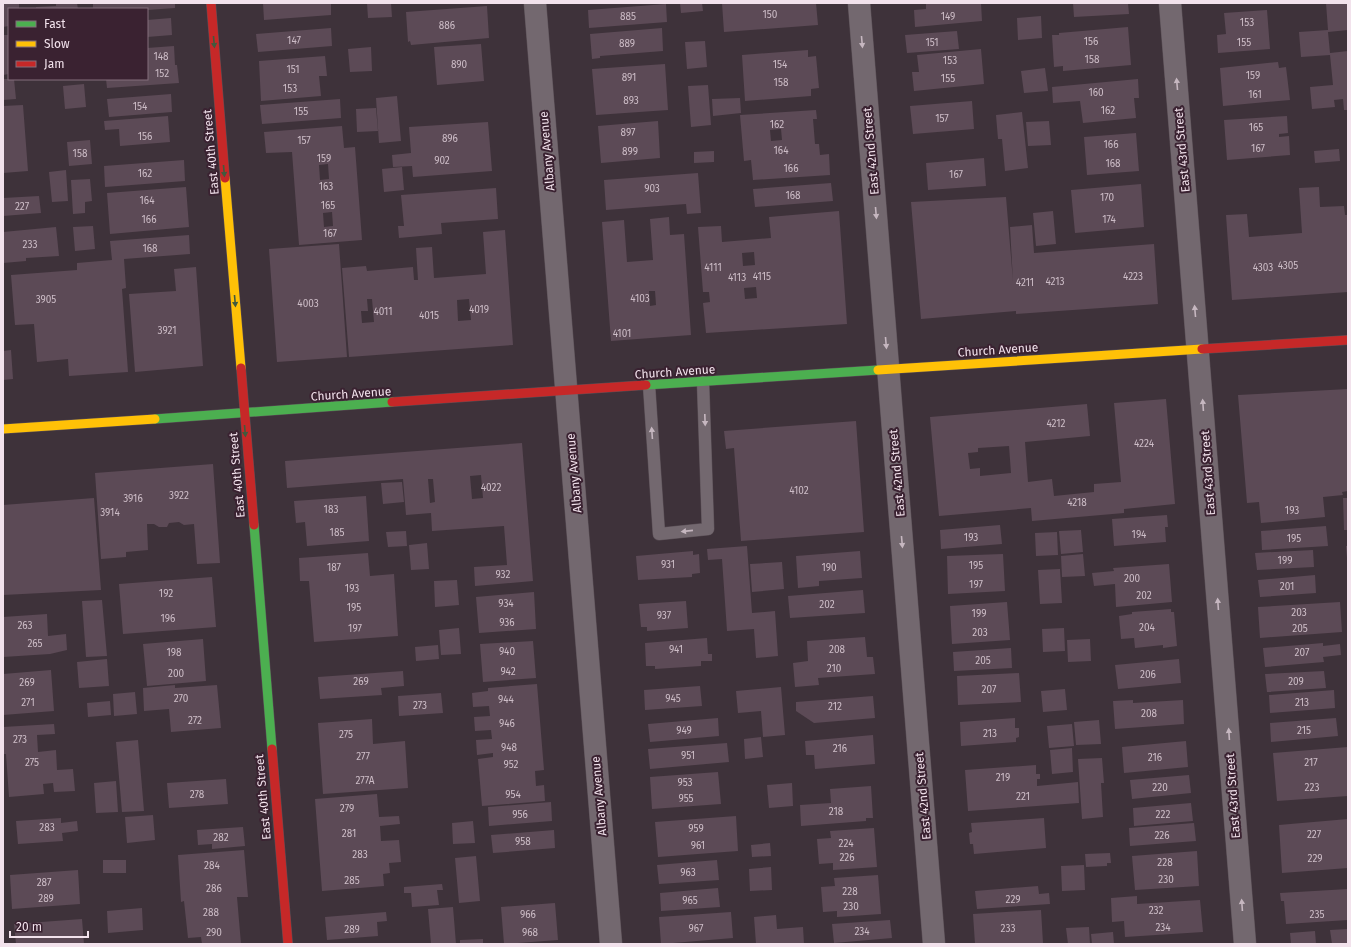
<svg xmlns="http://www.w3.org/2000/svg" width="1351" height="947" viewBox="0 0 1351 947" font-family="'Fira Sans',sans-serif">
<rect width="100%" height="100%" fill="#3e323a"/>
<path fill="#5c4a56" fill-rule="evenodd" d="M3 3H19V9H9V26L3 27Z
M56 3H77L78 9H36V7L56 6Z
M93 3H175V8L147 10 93 9Z
M263 3H331V15L264 20Z
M367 3H391L392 17 368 18Z
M680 3H702L703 11 681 13Z
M722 3H816L818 25 724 32Z
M926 3H981L982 21 915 27 914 10 926 9Z
M1073 3H1128L1129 14 1074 17Z
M1326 3H1348V30L1328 32 1330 53 1348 51V110H1344L1343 99 1334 100 1335 107 1312 109 1310 87 1333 85 1330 55 1301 57 1299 32 1328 30Z
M666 4 667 22 589 28 588 10Z
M487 6 489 38 411 45 410 41 408 42 406 12Z
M1267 10 1270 49 1218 53 1217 35 1226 34 1224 13Z
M1041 16 1042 38 1018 40 1017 18Z
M171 18 172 35 147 37V20Z
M1128 27 1131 65 1063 71V66L1054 67 1052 35H1059V33Z
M331 28 332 46 258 52 256 34Z
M662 28 663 51 600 56V58L592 59 590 34Z
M957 31 959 49 907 53 905 35Z
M3 35H9V74L3 75Z
M705 41 707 67 687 69 685 42Z
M481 44 484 81 437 85 434 47Z
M174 46 175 65H177L179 83 107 88 106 79H147V48Z
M371 47 372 71 350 72 348 49Z
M981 49 984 84 914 91 912 72H919L917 55Z
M808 50V57L816 56 819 88 811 89V96L745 101 742 55Z
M325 56 327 76H319L321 96 261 101 259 61Z
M1278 62 1279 68 1286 67 1290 100 1223 106 1220 68Z
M665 64 668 110 596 115 592 69Z
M1045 68 1048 91 1024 93 1021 71Z
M3 79H14L16 99 3 100Z
M1138 79 1139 98H1134L1136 118 1083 123 1080 101 1053 103 1052 87Z
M84 84 86 107 65 109 63 86Z
M708 85 711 125 691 127 688 86Z
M171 94 172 112 109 117 107 99Z
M397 96 401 141 379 143 376 98Z
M740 98 741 113 713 116 712 99Z
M340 99 341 118 262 124 260 105Z
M972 101 974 129 913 134 910 106Z
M23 105 28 171 3 173V106Z
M376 108 378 131 357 132 356 109Z
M816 110 817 119H813L815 144H819L820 155 829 154 830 175 753 180 751 160 744 161 740 115ZM781 129 782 140 771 141 770 130Z
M1022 112 1028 168 1005 171 1002 139H998L996 115Z
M168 116 170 142 120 146 119 129 105 130 104 121Z
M1287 116 1288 133 1279 134V137L1289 136 1290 155 1227 160 1224 120Z
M658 121 660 158 601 163 598 126Z
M1049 121 1051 145 1028 146 1026 122Z
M488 122 492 171 413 177 412 166 393 167 392 155 411 153 409 127Z
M342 126 344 148 355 147 362 240 299 245 292 152 266 153 264 132ZM328 164 329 179 320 180 319 165ZM332 212 333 226 324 227 323 213Z
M1136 133 1139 171 1087 175 1084 137Z
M90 140 92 164 69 166 67 142Z
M1339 149 1340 161 1315 163 1314 151Z
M714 151V162L694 163V152Z
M984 158 986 186 928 190 926 163Z
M184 160 185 181 105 187 104 166Z
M402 167 404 190 384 192 382 169Z
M66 170 68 201 52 202 49 172Z
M698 173 701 213 687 214 686 204 606 210 604 180Z
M90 179 92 201 85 202V213L73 214 71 180Z
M831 183 833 201 755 207 753 189Z
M1141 184 1144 227 1075 233 1071 190Z
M186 187 189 227 110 234 107 193Z
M1319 187 1320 207 1344 206 1345 215H1348V292L1232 300 1226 215 1247 214 1249 237 1302 233 1299 188Z
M496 188 498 219 441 223 442 234 399 238 398 226H404L401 195Z
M39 196 41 213 3 216V198Z
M1006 197 1013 281 1010 227 1032 225 1034 253 1154 244 1158 304 1016 314V311L921 319 911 202Z
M839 211 847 324 706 333 703 303 710 302 709 292H703L698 227 721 226 722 242 771 238 769 217ZM754 252 755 265 743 266 742 253ZM756 287 757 298 745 299 744 288Z
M1053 211 1056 244 1036 246 1033 213Z
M669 217 670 235 684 234 691 335 611 341 602 222 624 220 627 262 653 260 650 219ZM649 291H655L656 305 650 306Z
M93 226 95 249 75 251 73 227Z
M56 227 59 256 26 258V261L3 263V232Z
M505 230 513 345 349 357 342 268 366 266 367 271 413 267 414 280H418L416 248 432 247 434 278 486 274 483 232ZM367 299H372L374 322 362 323 361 311H368ZM469 299 471 320 458 321 457 300Z
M189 235 190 254 124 259 126 288 122 289 128 372 69 376 68 359 37 362 34 324 15 325 11 275 77 270V263L112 260 110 241Z
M339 244 347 357 277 362 269 249Z
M196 267 203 366 135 372 129 294 176 291 174 269Z
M11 350 13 379 3 380V351Z
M1348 389V491L1342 492 1343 495 1323 497 1325 517 1261 523 1259 502 1247 503 1238 395Z
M1166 399 1175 504 1124 509V513L1032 521 1031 508 939 516 930 417 1087 404 1090 436 1025 442 1028 482 1052 479 1054 496 1094 492V484L1121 482 1114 403ZM1009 446 1011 473 980 476V468L970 469 968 453 978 452V448Z
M856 421 864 532 741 541 734 448 726 449 724 431Z
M522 443 533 581 475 586 474 567 507 565 504 526 432 531 431 513 406 515 403 479 287 488 285 461ZM481 475 483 498 472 499 470 476ZM428 479H433L435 502 430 503Z
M213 464 220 563 197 564 194 524 184 525 179 522 169 523 167 527H159L154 524H147L148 550 126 552V557L101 559 95 473Z
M402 482 404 502 383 504 381 483Z
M366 496 369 541 307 546 305 522 296 523 294 501Z
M94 498 101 590 3 595V505Z
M1343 498H1348V530H1344Z
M1167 515 1168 527H1165L1166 542 1114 546 1112 519Z
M1000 525 1002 544 941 549 940 530Z
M1326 526 1328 546 1262 550 1261 531Z
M1081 530 1083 552 1061 554 1059 531Z
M406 531 407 546 388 547 386 532Z
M1057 532 1058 555 1036 556 1035 533Z
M427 543 429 569 411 570 409 545Z
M747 546 752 613 775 611 778 656 756 658 754 629 727 631 722 559 708 560 707 549Z
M1346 546H1348V558H1347Z
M1313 550 1314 567 1257 570 1255 553Z
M693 551V555L699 554 700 573 692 574V577L638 580 636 556Z
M860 551 862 578 819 581V586L798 588 796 556Z
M368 553 370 576 394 574 398 636 314 642 309 581H300L299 558Z
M1003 554 1005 591 948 594 947 556Z
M1083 554 1085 576 1062 577 1061 556Z
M782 562 784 589 752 592 750 564Z
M1169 564 1172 602 1116 607 1115 584 1094 586 1092 573 1114 571 1113 568Z
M1060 569 1062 603 1040 604 1038 570Z
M1315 575 1316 593 1260 597 1258 580Z
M212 577 216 627 123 634 119 584Z
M457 580 459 605 435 607 434 581Z
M863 590 865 613 790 618 788 596Z
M534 592 536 629 479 633 476 597Z
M102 600 107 656 86 657 82 601Z
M686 601 688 628 647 631V627H641L639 604Z
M1007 602 1010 640 952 644 950 606Z
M1340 602 1342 632 1260 638 1258 607Z
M1171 609V612H1174L1177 646 1163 648V645L1135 648 1134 638 1121 639 1119 616 1132 614V612Z
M47 614 48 636 66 634 67 650 50 654 3 657V617Z
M459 628 461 654 441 655 439 630Z
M1064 628 1065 651 1043 652 1042 629Z
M865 637 867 657H873L875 674 818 678 819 685 795 687 793 663 808 661 807 641Z
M707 638 708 654H712V661H701V666L655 669V666H646L645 643Z
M203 639 206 681 147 686 143 644Z
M1090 639 1091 661 1068 662 1067 640Z
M533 641 536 678 483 682 480 644Z
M1323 643V646L1340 644 1341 655 1323 657 1324 662 1265 667 1263 648Z
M438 645 439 659 416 661 415 647Z
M1011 648 1012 668 954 671 953 652Z
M107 659 109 686 79 688 77 662Z
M1179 659 1181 683 1118 689 1115 665Z
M51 670 54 711 3 715V674Z
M403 671 404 686 381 688 382 695 320 699 318 677Z
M1324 671 1326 688 1267 692 1265 674Z
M1019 673 1021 702 958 705 957 676Z
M537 684 544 770 535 771 536 786 544 785 545 801 482 806 478 759 493 757V753L477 755 476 740 492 739 491 730 475 731 474 717 490 716 489 706 473 707 472 693 488 691V688Z
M175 685V688L217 685 221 728 171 732 169 709 144 711 143 688Z
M700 686 702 706 645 710 644 690Z
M781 687 785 735 763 737 761 711 738 713 736 691Z
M1065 689 1067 710 1043 712 1041 691Z
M1334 690 1335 708 1270 713 1269 695Z
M135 692 137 714 114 716 113 694Z
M441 693 443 713 399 716 398 696Z
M873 696 875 718 814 723 796 711V702Z
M1133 700V703L1183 700 1184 724 1115 729 1113 701Z
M110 701 111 715 88 717 87 703Z
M718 718 719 736 650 742 648 724Z
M1015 718V728H1019V737L1016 738V742L961 746 960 722Z
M1336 718 1338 736 1271 742 1270 723Z
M372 719 373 744 405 741 408 788 323 794 318 723Z
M1099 720 1101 744 1076 745 1074 722Z
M54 724 55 734 37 735 38 752 56 750 57 770 73 769 75 791 54 792 53 783 43 784 44 794 9 797 6 754H4L3 727Z
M1072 724 1074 746 1049 748 1047 726Z
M873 735 875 764 815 769 814 755H806L805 741Z
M761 737 763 757 745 759 744 739Z
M138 740 144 811 122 812 116 742Z
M1186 741 1188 767 1124 773 1122 747Z
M727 743 729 762 650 769 648 749Z
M1348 747V796L1277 801 1273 753Z
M1072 748 1073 772 1052 774 1050 750Z
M1102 758 1104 783H1101L1103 817 1082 819 1078 759Z
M1036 765V774H1040V779H1037V786L1078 782 1079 803 968 811 965 770Z
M718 772 721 804 652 809 650 777Z
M1189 775 1191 793 1132 799 1130 780Z
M226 779 228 804 169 808 167 783Z
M116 781 118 812 96 813 94 783Z
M792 783 793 806 769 808 767 785Z
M871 786 873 818H866V821L801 826 800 805 831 803 830 789Z
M377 794 379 817 399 816 400 824 380 826 381 841 399 840 401 862 389 863 390 873 383 874 384 886 322 891 315 799Z
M551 802 552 821 489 826 488 807Z
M1191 803 1193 821 1134 826 1133 808Z
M153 815 155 840 127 843 125 817Z
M736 816 738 851 658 857 655 822Z
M61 818V823L77 821 78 831 62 833 63 841 18 844 16 821Z
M1044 818 1046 848 974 854 973 844H970L969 833 972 832 971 823Z
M1348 819V868L1282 873 1279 825Z
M473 821 475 843 453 844 452 823Z
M1194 823 1196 841 1130 846 1129 828Z
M243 827 245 846 212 849V844L198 845 197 830Z
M874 828 877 867 833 870V863L819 864 817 839 831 838 830 831Z
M554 830 555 848 493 853 491 835Z
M770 843 771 856 752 857 751 845Z
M244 850 248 897H237L241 944H202L201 937 188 938 184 901 181 902 178 855Z
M1197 851 1199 886 1135 890 1132 856Z
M1110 853 1111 863H1107V866L1086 867 1085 854Z
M476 856 480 901 459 903 455 858Z
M103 860H126V873H103Z
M717 860 719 880 659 884 657 865Z
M1084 865 1085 890 1062 891 1061 866Z
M771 867 772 890 750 891 749 869Z
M78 870 80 904 12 909 10 875Z
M878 875 881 914 837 917V911L823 912 821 887 835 886 834 878Z
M442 884 443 890H437L439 905 412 907 411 893H404V887Z
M1038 886 1039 894 1049 893 1050 904 977 909 975 891Z
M718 888 720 907 661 911 660 893Z
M1348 889V920L1286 924 1284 901H1281L1280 893Z
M1137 896V904L1200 900 1203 932 1125 937 1124 921 1112 922 1111 898Z
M555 903 558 940 504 944 501 907Z
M453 907 456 944H431L428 909Z
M142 908 143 930 108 933 107 911Z
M1041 910 1043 943 975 944 973 914Z
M386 912 387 921 377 922 378 936 327 940 325 917Z
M731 912 733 938 661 944 659 917Z
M776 915 777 929 803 927 804 944H756L754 917Z
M82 919 84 944H16L14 924Z
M890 920 892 938 834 943 832 924Z
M1089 927 1090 944H1068L1066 928Z
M1348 929V944H1332L1330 930Z
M1315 931 1316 944H1291L1290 933Z
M1113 932 1114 944H1092L1091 934Z
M483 939V944H460V940Z"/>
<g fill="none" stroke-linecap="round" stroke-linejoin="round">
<defs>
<path id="lane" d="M649 385 659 534 708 529 703 382"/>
<path id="street" d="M535 3 611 944
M859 3 934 944
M1170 3 1245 944"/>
<path id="fast" d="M646 385 878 370
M155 419 392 402
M254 525 272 749"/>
<path id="slow" d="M225 178 241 368
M878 370 1202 349
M3 429 155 419"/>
<path id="jam" d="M211 3 225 178
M1202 349 1348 340
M241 368 254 525
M392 402 646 385
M272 749 288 944"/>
</defs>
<use href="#lane" stroke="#5a4f56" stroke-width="13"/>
<use href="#street" stroke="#5a4f56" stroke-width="23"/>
<use href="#fast" stroke="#5a4f56" stroke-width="10"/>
<use href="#slow" stroke="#5a4f56" stroke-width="10"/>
<use href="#jam" stroke="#5a4f56" stroke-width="10"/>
<use href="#lane" stroke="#73686f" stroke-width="12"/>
<use href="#street" stroke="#73686f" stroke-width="22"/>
<use href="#fast" stroke="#4caf50" stroke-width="9"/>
<use href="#slow" stroke="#ffc107" stroke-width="9"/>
<use href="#jam" stroke="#c62828" stroke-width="9"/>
</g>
<defs><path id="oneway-solid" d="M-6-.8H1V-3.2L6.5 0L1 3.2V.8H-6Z"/></defs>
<g fill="#415a3d">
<use href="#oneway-solid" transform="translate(214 42) rotate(85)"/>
<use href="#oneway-solid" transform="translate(224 171) rotate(85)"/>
<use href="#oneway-solid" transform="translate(235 301) rotate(85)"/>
<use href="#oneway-solid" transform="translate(245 431) rotate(85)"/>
</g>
<g fill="#c6b7c0">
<use href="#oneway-solid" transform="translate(862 42) rotate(85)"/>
<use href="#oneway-solid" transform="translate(1177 84) rotate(-95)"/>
<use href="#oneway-solid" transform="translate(876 213) rotate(85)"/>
<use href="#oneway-solid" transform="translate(1195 311) rotate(-95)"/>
<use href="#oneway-solid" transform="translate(886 343) rotate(85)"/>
<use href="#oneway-solid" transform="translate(1203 405) rotate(-94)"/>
<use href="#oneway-solid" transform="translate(705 420) rotate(88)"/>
<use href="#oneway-solid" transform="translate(652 433) rotate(-94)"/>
<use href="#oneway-solid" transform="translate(687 531) rotate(174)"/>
<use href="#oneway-solid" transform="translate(902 542) rotate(85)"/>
<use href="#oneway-solid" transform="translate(1218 604) rotate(-94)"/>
<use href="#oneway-solid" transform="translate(1229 734) rotate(-94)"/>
<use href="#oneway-solid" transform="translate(1242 905) rotate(-94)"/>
</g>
<g text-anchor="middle" stroke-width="4" stroke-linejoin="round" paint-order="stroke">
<g font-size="10" fill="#ccbcc6">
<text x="770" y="18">150</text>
<text x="628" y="20">885</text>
<text x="948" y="20">149</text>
<text x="1247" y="26">153</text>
<text x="447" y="29">886</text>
<text x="294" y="44">147</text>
<text x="1091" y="45">156</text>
<text x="932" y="46">151</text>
<text x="1244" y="46">155</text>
<text x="627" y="47">889</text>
<text x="161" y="60">148</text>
<text x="1092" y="63">158</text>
<text x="950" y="64">153</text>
<text x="459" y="68">890</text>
<text x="780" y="68">154</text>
<text x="293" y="73">151</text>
<text x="162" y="77">152</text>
<text x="1253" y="79">159</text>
<text x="629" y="81">891</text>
<text x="948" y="82">155</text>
<text x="781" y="86">158</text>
<text x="290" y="92">153</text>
<text x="1096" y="96">160</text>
<text x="1255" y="98">161</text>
<text x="631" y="104">893</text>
<text x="140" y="110">154</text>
<text x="1108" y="114">162</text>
<text x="301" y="115">155</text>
<text x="942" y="122">157</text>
<text x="777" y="128">162</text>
<text x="1256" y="131">165</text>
<text x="628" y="136">897</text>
<text x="145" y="140">156</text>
<text x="450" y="142">896</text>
<text x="304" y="144">157</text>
<text x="1111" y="148">166</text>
<text x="1258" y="152">167</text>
<text x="781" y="154">164</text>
<text x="630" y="155">899</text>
<text x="80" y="157">158</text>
<text x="324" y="162">159</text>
<text x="442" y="164">902</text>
<text x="1113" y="167">168</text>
<text x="791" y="172">166</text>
<text x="145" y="177">162</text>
<text x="956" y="178">167</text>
<text x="326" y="190">163</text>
<text x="652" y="192">903</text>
<text x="793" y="199">168</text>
<text x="1107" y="201">170</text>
<text x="147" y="204">164</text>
<text x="328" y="209">165</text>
<text x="22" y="210">227</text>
<text x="149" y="223">166</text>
<text x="1109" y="223">174</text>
<text x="330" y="237">167</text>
<text x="30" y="248">233</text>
<text x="150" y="252">168</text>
<text x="1288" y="269">4305</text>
<text x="713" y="271">4111</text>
<text x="1263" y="271">4303</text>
<text x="762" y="280">4115</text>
<text x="1133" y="280">4223</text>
<text x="737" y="281">4113</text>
<text x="1055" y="285">4213</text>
<text x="1025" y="286">4211</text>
<text x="640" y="302">4103</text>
<text x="46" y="303">3905</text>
<text x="308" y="307">4003</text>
<text x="479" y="313">4019</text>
<text x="383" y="315">4011</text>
<text x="429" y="319">4015</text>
<text x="167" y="334">3921</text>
<text x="622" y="337">4101</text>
<text x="1056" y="427">4212</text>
<text x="1144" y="447">4224</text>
<text x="491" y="491">4022</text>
<text x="799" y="494">4102</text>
<text x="179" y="499">3922</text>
<text x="133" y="502">3916</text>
<text x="1077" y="506">4218</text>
<text x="331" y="513">183</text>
<text x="1292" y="514">193</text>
<text x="110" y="516">3914</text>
<text x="337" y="536">185</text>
<text x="1139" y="538">194</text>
<text x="971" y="541">193</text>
<text x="1294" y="542">195</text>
<text x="1285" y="564">199</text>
<text x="668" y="568">931</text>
<text x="976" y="569">195</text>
<text x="334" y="571">187</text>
<text x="829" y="571">190</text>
<text x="503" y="578">932</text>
<text x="1132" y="582">200</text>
<text x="976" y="588">197</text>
<text x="1287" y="590">201</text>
<text x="352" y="592">193</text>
<text x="166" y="597">192</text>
<text x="1144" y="599">202</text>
<text x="506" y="607">934</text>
<text x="827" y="608">202</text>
<text x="354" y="611">195</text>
<text x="1299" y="616">203</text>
<text x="979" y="617">199</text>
<text x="664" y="619">937</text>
<text x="168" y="622">196</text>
<text x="507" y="626">936</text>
<text x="25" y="629">263</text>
<text x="1147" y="631">204</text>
<text x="355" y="632">197</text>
<text x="1300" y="632">205</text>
<text x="980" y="636">203</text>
<text x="35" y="647">265</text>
<text x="676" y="653">941</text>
<text x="837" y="653">208</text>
<text x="507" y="655">940</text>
<text x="174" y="656">198</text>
<text x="1302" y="656">207</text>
<text x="983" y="664">205</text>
<text x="834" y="672">210</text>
<text x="508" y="675">942</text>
<text x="176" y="677">200</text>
<text x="1148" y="678">206</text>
<text x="361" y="685">269</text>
<text x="1296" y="685">209</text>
<text x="27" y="686">269</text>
<text x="989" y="693">207</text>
<text x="181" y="702">270</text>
<text x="673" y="702">945</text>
<text x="506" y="703">944</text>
<text x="28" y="706">271</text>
<text x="1302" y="706">213</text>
<text x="420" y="709">273</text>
<text x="835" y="710">212</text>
<text x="1149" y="717">208</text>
<text x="195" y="724">272</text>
<text x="507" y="727">946</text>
<text x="684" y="734">949</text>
<text x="1304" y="734">215</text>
<text x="990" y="737">213</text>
<text x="346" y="738">275</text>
<text x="20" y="743">273</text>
<text x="509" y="751">948</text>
<text x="840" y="752">216</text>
<text x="688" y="759">951</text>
<text x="363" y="760">277</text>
<text x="1155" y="761">216</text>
<text x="32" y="766">275</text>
<text x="1311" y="766">217</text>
<text x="511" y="768">952</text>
<text x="1003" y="781">219</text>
<text x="365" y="784">277A</text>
<text x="685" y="786">953</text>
<text x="1160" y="791">220</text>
<text x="1312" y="791">223</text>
<text x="197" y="798">278</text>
<text x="513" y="798">954</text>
<text x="1023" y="800">221</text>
<text x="686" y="802">955</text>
<text x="347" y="812">279</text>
<text x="836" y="815">218</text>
<text x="520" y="818">956</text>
<text x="1163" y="818">222</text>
<text x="47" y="831">283</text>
<text x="696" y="832">959</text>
<text x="349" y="837">281</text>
<text x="1314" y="838">227</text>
<text x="1162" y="839">226</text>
<text x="221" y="841">282</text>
<text x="523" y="845">958</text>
<text x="846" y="847">224</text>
<text x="698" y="849">961</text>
<text x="360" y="858">283</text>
<text x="847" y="861">226</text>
<text x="1315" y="862">229</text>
<text x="1165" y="866">228</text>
<text x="212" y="869">284</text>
<text x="688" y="876">963</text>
<text x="1166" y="883">230</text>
<text x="352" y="884">285</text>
<text x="44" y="886">287</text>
<text x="214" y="892">286</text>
<text x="850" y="895">228</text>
<text x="46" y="902">289</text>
<text x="1013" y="903">229</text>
<text x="690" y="904">965</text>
<text x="851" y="910">230</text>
<text x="1156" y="914">232</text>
<text x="211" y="916">288</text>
<text x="528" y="918">966</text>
<text x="1317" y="918">235</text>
<text x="1163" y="931">234</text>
<text x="696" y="932">967</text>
<text x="1008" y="932">233</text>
<text x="352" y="933">289</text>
<text x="862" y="935">234</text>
<text x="214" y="936">290</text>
<text x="530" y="936">968</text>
</g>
<g font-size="12" fill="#f2e2ec" stroke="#3a2231">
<text transform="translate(1182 150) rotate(-95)" y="4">East 43rd Street</text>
<text transform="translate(547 151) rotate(-95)" y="4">Albany Avenue</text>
<text transform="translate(871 151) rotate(-95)" y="4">East 42nd Street</text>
<text transform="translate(211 152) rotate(-95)" y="4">East 40th Street</text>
<text transform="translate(998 350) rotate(-4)" y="4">Church Avenue</text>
<text transform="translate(675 372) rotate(-4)" y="4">Church Avenue</text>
<text transform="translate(351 394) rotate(-4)" y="4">Church Avenue</text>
<text transform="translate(574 473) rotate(-95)" y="4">Albany Avenue</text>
<text transform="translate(897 473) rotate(-95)" y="4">East 42nd Street</text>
<text transform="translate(1208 473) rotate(-94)" y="4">East 43rd Street</text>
<text transform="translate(237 475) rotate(-95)" y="4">East 40th Street</text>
<text transform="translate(599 796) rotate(-95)" y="4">Albany Avenue</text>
<text transform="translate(923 796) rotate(-95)" y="4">East 42nd Street</text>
<text transform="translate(1233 796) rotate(-94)" y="4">East 43rd Street</text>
<text transform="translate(263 797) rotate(-95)" y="4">East 40th Street</text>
</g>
</g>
<rect width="1351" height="947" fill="none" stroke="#f2e2ec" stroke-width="8"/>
<rect x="8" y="8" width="140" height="72" fill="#3a2231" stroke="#846f7c"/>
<rect x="16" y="21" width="20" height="6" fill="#4caf50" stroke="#846f7c"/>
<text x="44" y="28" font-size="12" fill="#f2e2ec">Fast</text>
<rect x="16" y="41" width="20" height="6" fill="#ffc107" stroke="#846f7c"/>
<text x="44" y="48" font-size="12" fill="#f2e2ec">Slow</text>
<rect x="16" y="61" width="20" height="6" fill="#c62828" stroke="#846f7c"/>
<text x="44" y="68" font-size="12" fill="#f2e2ec">Jam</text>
<path d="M10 931v6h78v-6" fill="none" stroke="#f2e2ec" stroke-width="2"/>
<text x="16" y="931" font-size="12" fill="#f2e2ec" stroke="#3a2231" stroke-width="3" paint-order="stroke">20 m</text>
</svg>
